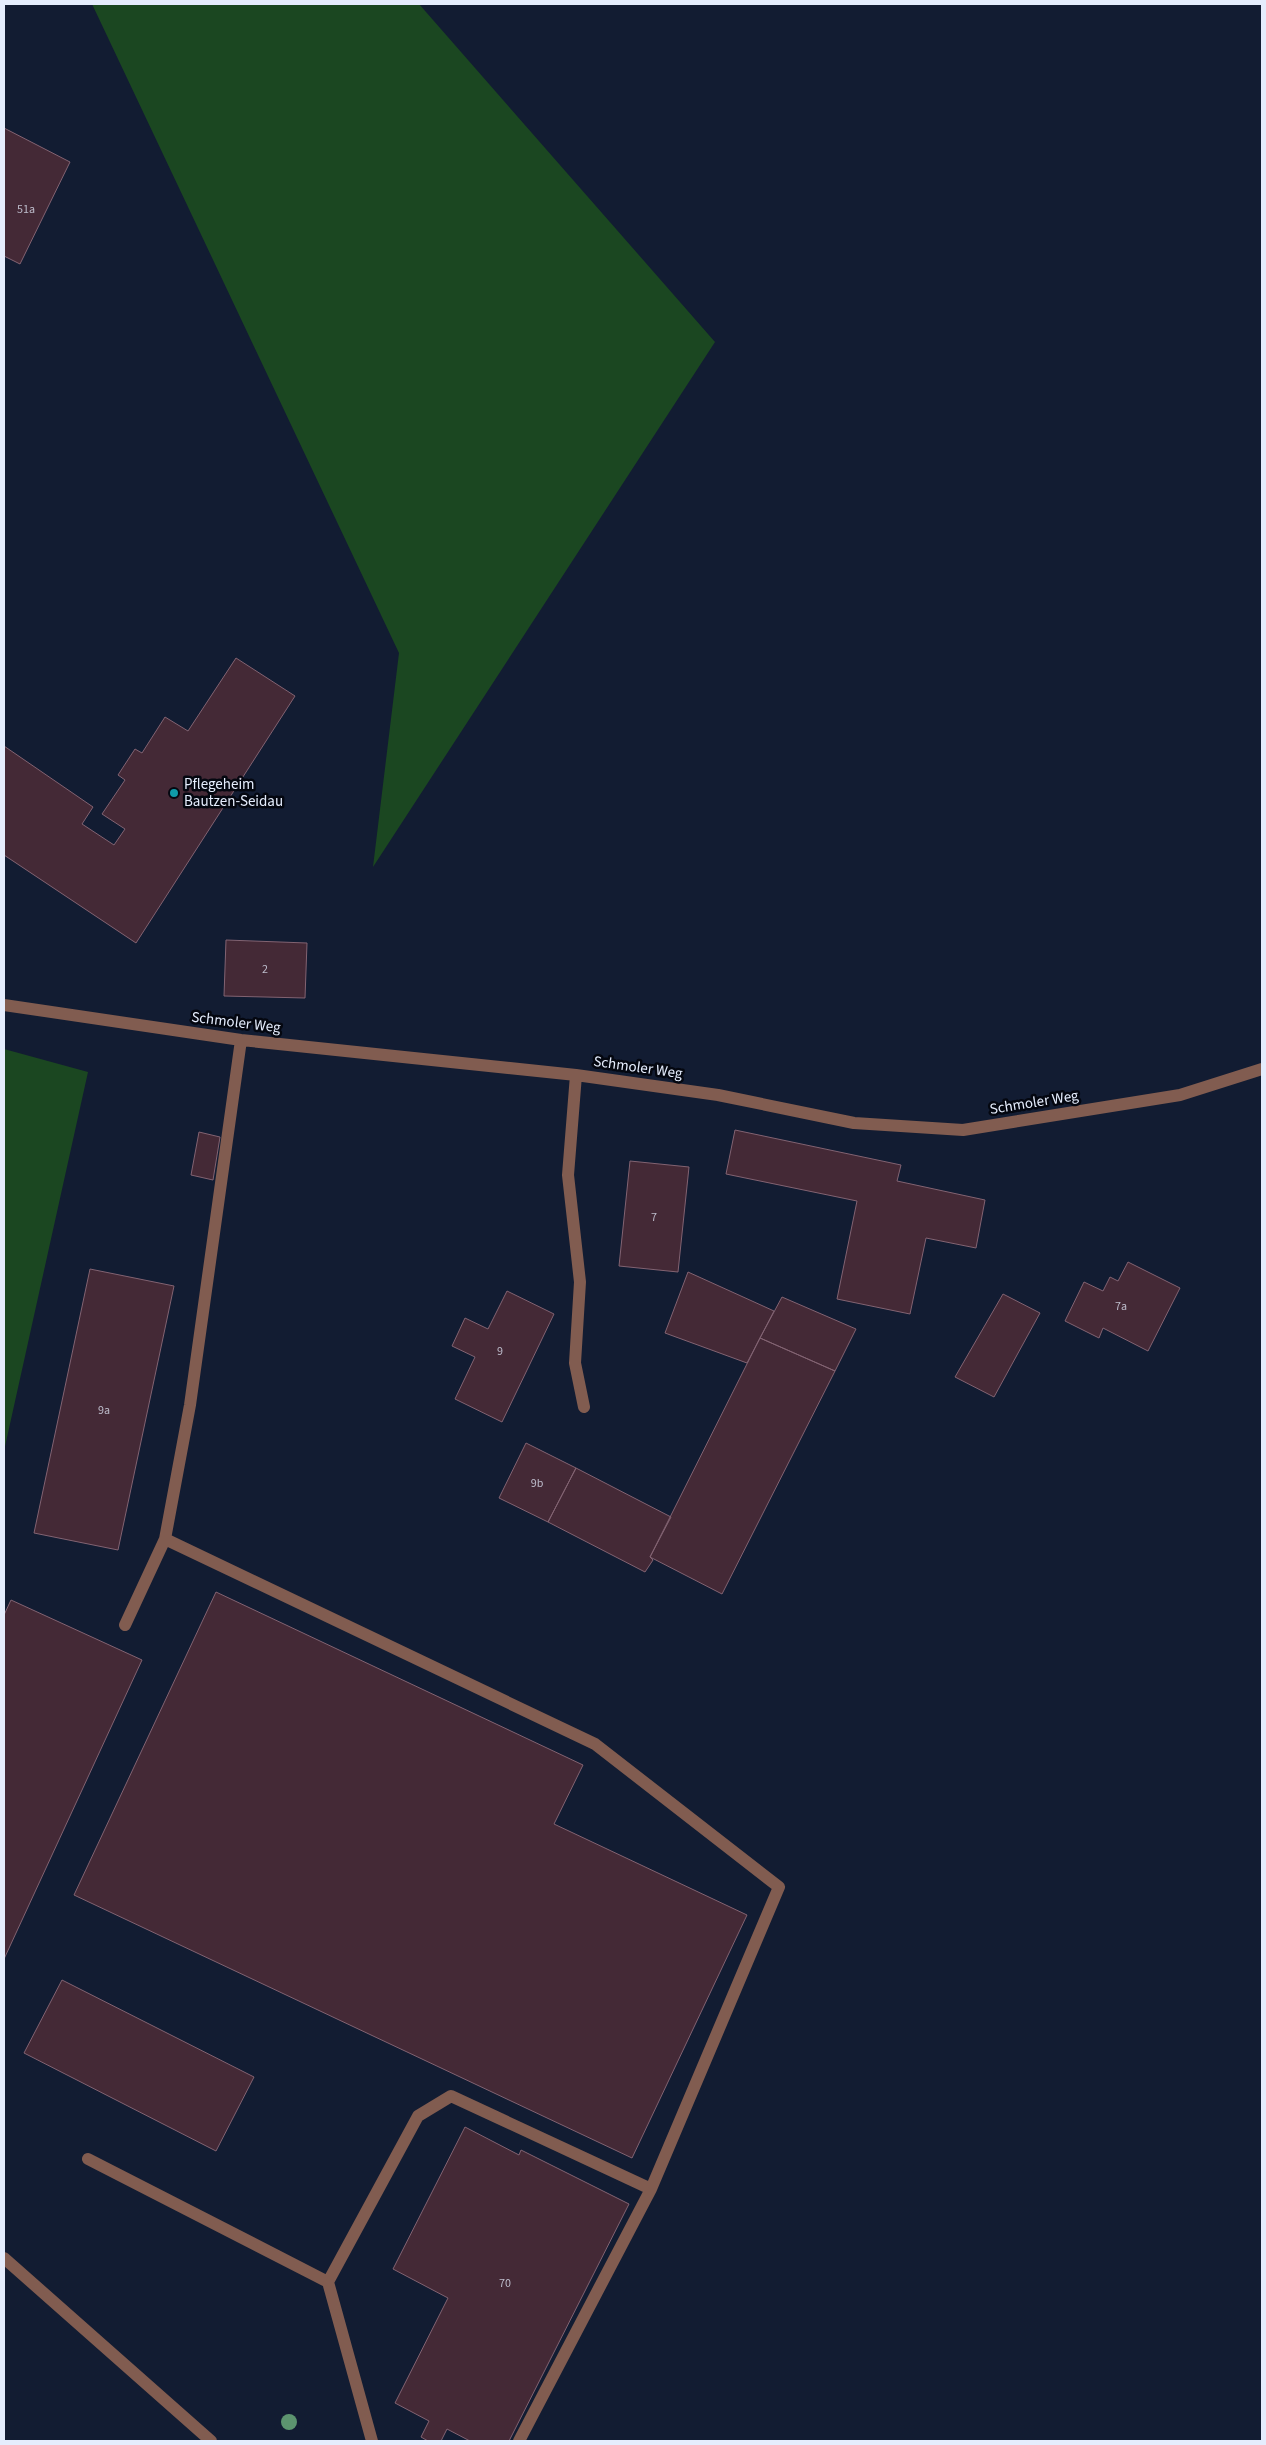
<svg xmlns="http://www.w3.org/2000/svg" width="1266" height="2445" viewBox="0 0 1266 2445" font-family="'Source Sans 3',sans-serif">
<rect width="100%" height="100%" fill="#121c32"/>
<path fill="#1b4721" d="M92 4H419L715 342 373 867 399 653Z
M4 1049 88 1072 4 1451Z"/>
<path fill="#442936" stroke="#826372" d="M4 128 70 162 20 264 4 256Z
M236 658 295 696 136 943 4 855V746L93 807 82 824 114 845 125 829 102 814 125 780 118 775 135 749 142 753 165 717 188 731Z
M226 940 307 943 305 998 224 996Z
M735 1130 901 1165 897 1181 985 1200 976 1248 926 1238 910 1314 837 1299 857 1201 726 1174Z
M199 1132 220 1137 213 1180 191 1175Z
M630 1161 689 1167 678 1272 619 1266Z
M1128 1262 1180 1288 1148 1351 1103 1328 1099 1338 1065 1321 1084 1282 1103 1291 1110 1277 1118 1281Z
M90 1269 174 1286 118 1550 34 1533Z
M688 1272 774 1311 747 1363 665 1333Z
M507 1291 554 1314 502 1422 455 1399 475 1357 452 1346 465 1318 488 1329Z
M1003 1294 1040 1313 994 1397 955 1377Z
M782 1297 856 1329 835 1371 760 1338Z
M760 1338 835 1371 722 1594 650 1557Z
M526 1443 576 1468 548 1522 499 1498Z
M576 1468 671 1517 650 1557 653 1560 645 1572 548 1522Z
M216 1592 583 1765 554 1824 747 1915 632 2158 74 1895Z
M11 1600 142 1660 4 1959V1615Z
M62 1980 254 2077 216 2151 24 2053Z
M465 2127 519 2155 521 2150 629 2204 509 2441H470L447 2429 441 2441H428L421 2437 429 2421 395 2403 448 2298 393 2269Z"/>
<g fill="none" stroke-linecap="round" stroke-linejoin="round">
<path stroke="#815c50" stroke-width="12" d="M4 1005 241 1040 576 1075 718 1095 854 1123 963 1130 1180 1095 1262 1069
M576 1075 568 1175 580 1282 575 1363 584 1407
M165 1539 595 1744 779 1887 651 2189 519 2441
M125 1625 165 1539 190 1405 241 1040
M88 2159 328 2282
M4 2258 211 2441
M372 2441 328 2282 418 2116 451 2096 651 2189"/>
</g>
<circle fill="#5c946f" cx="289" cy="2422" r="8"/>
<circle fill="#0f9aa8" stroke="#040710" stroke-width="2" cx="174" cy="793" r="5"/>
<g text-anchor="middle" stroke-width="5" stroke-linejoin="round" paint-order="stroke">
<g font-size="12" fill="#bdbccb">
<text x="26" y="213">51a</text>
<text x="265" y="973">2</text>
<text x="654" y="1221">7</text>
<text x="1121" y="1310">7a</text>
<text x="500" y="1355">9</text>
<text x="104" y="1414">9a</text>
<text x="537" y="1487">9b</text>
<text x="505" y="2287">70</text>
</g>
<g font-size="15" fill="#e5edfd" stroke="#040710" text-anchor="start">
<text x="184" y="789">Pflegeheim<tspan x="184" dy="17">Bautzen-Seidau</tspan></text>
</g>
<g font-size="15" fill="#e5edfd" stroke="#040710">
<text transform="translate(236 1022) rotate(7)" y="5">Schmoler Weg</text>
<text transform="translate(638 1067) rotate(8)" y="5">Schmoler Weg</text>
<text transform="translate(1034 1102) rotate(-9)" y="5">Schmoler Weg</text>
</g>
</g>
<rect width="1266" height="2445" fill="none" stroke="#e5edfd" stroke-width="10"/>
</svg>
